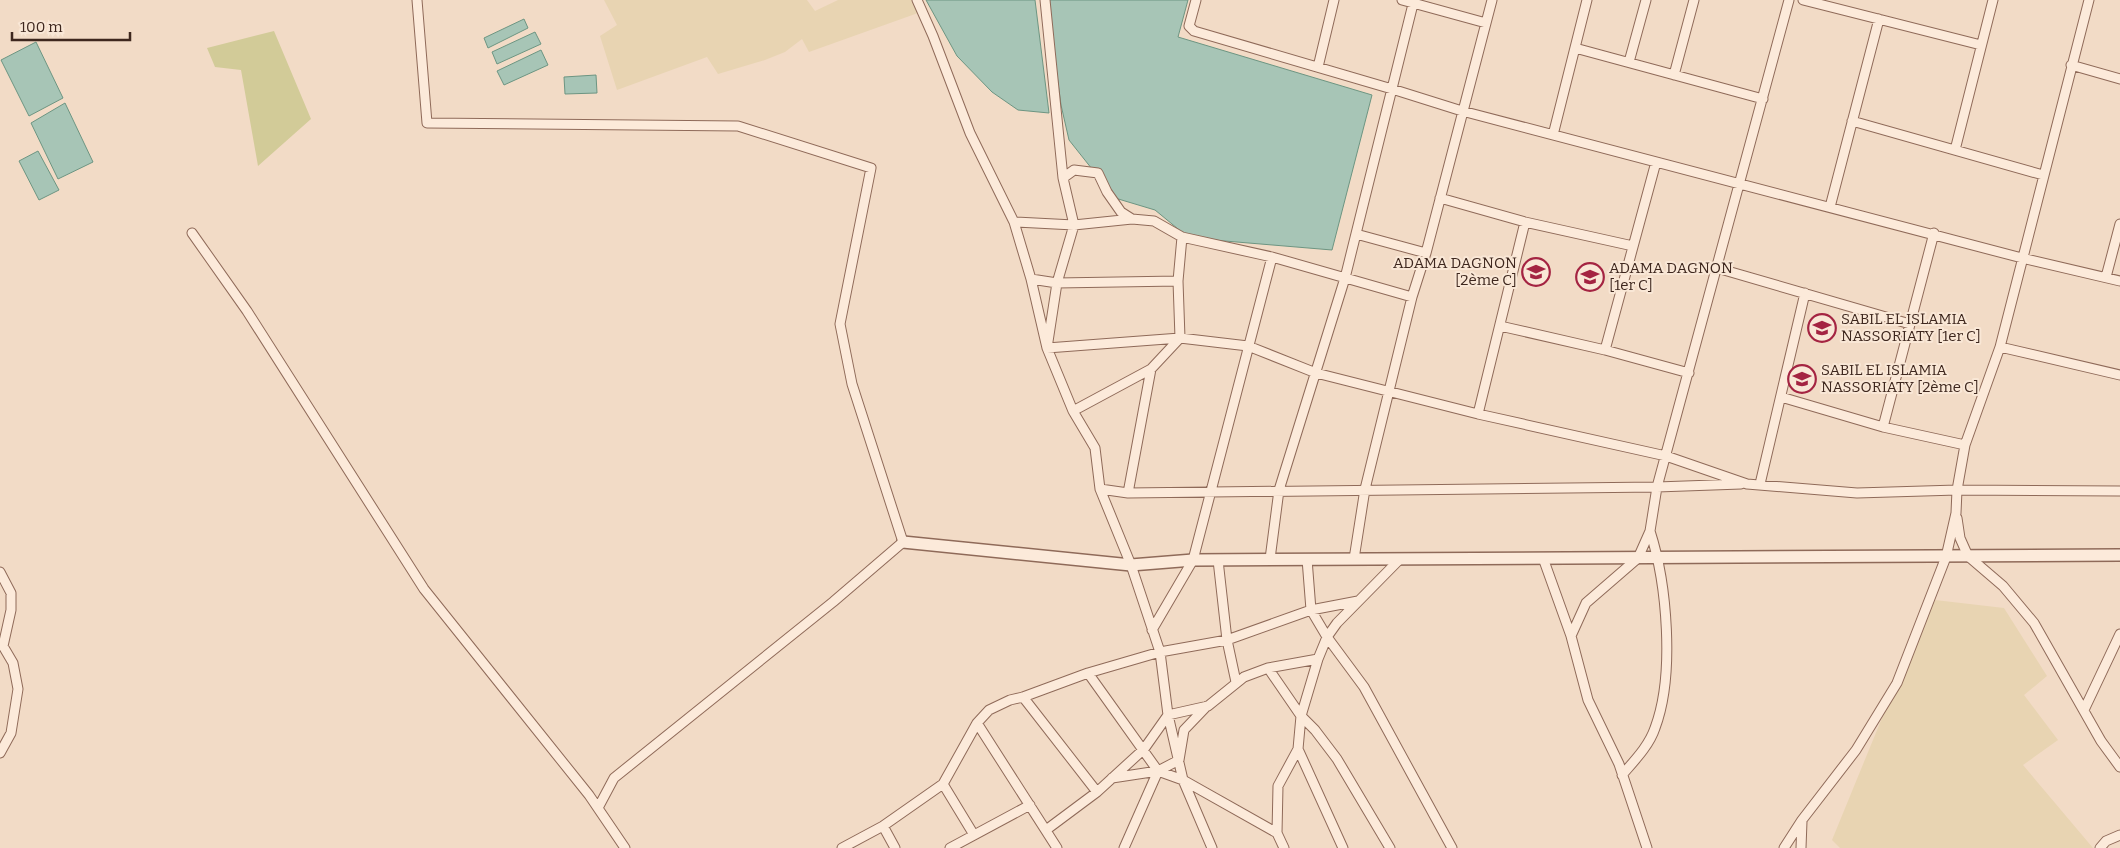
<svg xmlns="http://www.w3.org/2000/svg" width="2120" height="848" viewBox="0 0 2120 848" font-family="Bitter,serif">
<rect width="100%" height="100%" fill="#f2dbc6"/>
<path fill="#e8d4b2" d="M604 0H807L815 11 838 0H912L918 13 809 52 802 39 785 52 765 60 718 74 707 57 617 90 600 36 617 25Z
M1935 600 2004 608 2047 676 2024 695 2058 740 2023 765 2093 848H1840L1832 840 1882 718Z"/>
<path fill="#d2cb98" d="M274 31 311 119 258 166 241 70 215 67 207 48Z"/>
<path fill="#a7c5b6" stroke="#6d9582" d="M926 0H1035L1049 113 1018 110 992 92 957 56Z
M1047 0H1188L1178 37 1372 95 1332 250 1189 238 1155 210 1115 198 1069 140 1061 105Z
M524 19 528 28 488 48 484 38Z
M535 32 541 44 497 64 492 52Z
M36 42 63 98 29 116 1 60Z
M541 50 548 65 504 85 497 71Z
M596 75 597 93 565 94 564 77Z
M65 103 93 162 58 179 31 123Z
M38 151 59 190 39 200 19 161Z"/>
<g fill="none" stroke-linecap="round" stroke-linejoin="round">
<defs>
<path id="minor" d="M417 0 427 123 738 126 871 168 840 324 852 384 903 542 833 602 614 778 598 808
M917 0 933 36 970 133 1014 222 1031 279 1047 348 1073 411 1095 448 1100 489 1131 565 1160 652 1168 715 1183 780 1212 848
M1045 0 1063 178 1074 225 1057 283 1047 348 1180 338 1248 346 1316 373 1478 414 1666 456 1747 484 1857 493 1957 490 2120 491
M1196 0 1189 26 1194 31 1392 89 1462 111 2022 258 2120 281
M1402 0 1486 23
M1803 0 1981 45
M1575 48 1763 99
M1629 62 1646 0
M2071 65 2120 79
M1318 67 1334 0
M1674 75 1694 0
M1852 121 2043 175
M1553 135 1587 0
M1955 150 1993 0
M1063 178 1074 170 1098 173 1107 192 1121 212 1132 219 1154 221 1182 237 1272 257 1412 297
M1440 198 1525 222 1633 246
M1830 207 1879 19
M1014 222 1074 225 1132 219
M192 233 247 311 424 589 589 795 625 848
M1356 234 1426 253
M1717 268 1910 324
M2106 277 2120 224
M1031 279 1057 283 1178 281
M1500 326 1605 350 1689 373
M2000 347 2120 375
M1605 350 1656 162
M1781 397 1883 427 1965 445
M1073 411 1151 369 1180 338 1178 281 1182 237
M1478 414 1525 222
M1883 427 1934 233
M1760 484 1805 293
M1100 489 1128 493 1657 487 1741 484
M1128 493 1151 369
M1957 518 1960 538 1968 556 2003 586 2034 623 2101 741 2120 767
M1543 558 1571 636 1588 700 1619 764 1647 848
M1270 559 1279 490 1345 278 1414 0
M1307 559 1311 610 1327 637 1364 687 1452 848
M1354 559 1365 489 1412 297 1426 253 1492 0
M1218 560 1227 640 1236 682
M0 572 11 593V610L3 646 13 663 18 689 11 733 0 753
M1152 630 1193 560 1272 257
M1571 636 1586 603 1638 558 1650 531 1657 487 1789 0
M1268 668 1301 716 1315 730 1337 759 1390 848
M1088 673 1158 771
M1023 697 1097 792
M2084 710 2120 634
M977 723 1057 848
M1298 749 1343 848
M1622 775C1634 761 1649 746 1655 728 1675 675 1667 584 1650 531
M1112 778 1158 771 1183 780 1277 833
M943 784 974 835
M883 826 895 848
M1046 830 1097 792 1144 749 1168 715 1208 706 1244 677 1268 668 1318 659 1327 637 1337 623 1400 559
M842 848 883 826 943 784 977 723 989 710 1010 700 1023 697 1088 673 1160 652 1227 640 1311 610 1358 601
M950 848 1030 805
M1124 848 1158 771 1179 760 1184 730 1207 706
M1284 848 1277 833 1278 786 1298 749 1301 716 1318 659
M1784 848 1802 820 1856 750 1897 683 1946 557 1956 513 1957 490 1965 445 2000 347 2089 0
M1801 848 1802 821
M2100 848 2106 841 2120 835"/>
<path id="tertiary" d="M903 542 1131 565 1193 560 2120 555"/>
</defs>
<use href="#minor" stroke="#8f6a59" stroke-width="11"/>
<use href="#tertiary" stroke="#8f6a59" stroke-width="14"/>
<use href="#minor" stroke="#fceada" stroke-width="9"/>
<use href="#tertiary" stroke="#fceada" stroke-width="11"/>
</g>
<defs>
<symbol id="school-ring" viewBox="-11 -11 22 22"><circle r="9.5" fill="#f9e7d6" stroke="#a42442" stroke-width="1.5"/><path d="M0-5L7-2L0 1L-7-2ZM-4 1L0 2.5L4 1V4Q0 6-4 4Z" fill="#a42442"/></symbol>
</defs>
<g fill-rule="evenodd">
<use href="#school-ring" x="1520" y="256" width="32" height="32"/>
<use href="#school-ring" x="1574" y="261" width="32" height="32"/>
<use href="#school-ring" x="1806" y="312" width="32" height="32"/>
<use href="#school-ring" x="1786" y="363" width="32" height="32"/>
</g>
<g text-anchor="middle" stroke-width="4" stroke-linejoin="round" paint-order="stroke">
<g font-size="15" fill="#3e271e" stroke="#f9e7d6" text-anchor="start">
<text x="1517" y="268" text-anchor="end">ADAMA DAGNON<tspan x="1517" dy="17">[2ème C]</tspan></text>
<text x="1609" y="273">ADAMA DAGNON<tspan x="1609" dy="17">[1er C]</tspan></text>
<text x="1841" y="324">SABIL EL ISLAMIA<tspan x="1841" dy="17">NASSORIATY [1er C]</tspan></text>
<text x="1821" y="375">SABIL EL ISLAMIA<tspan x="1821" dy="17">NASSORIATY [2ème C]</tspan></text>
</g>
</g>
<path d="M12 32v8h118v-8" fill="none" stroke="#3e271e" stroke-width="2.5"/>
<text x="20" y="32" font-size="15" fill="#3e271e" stroke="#f9e7d6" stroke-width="4" paint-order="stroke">100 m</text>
</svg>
